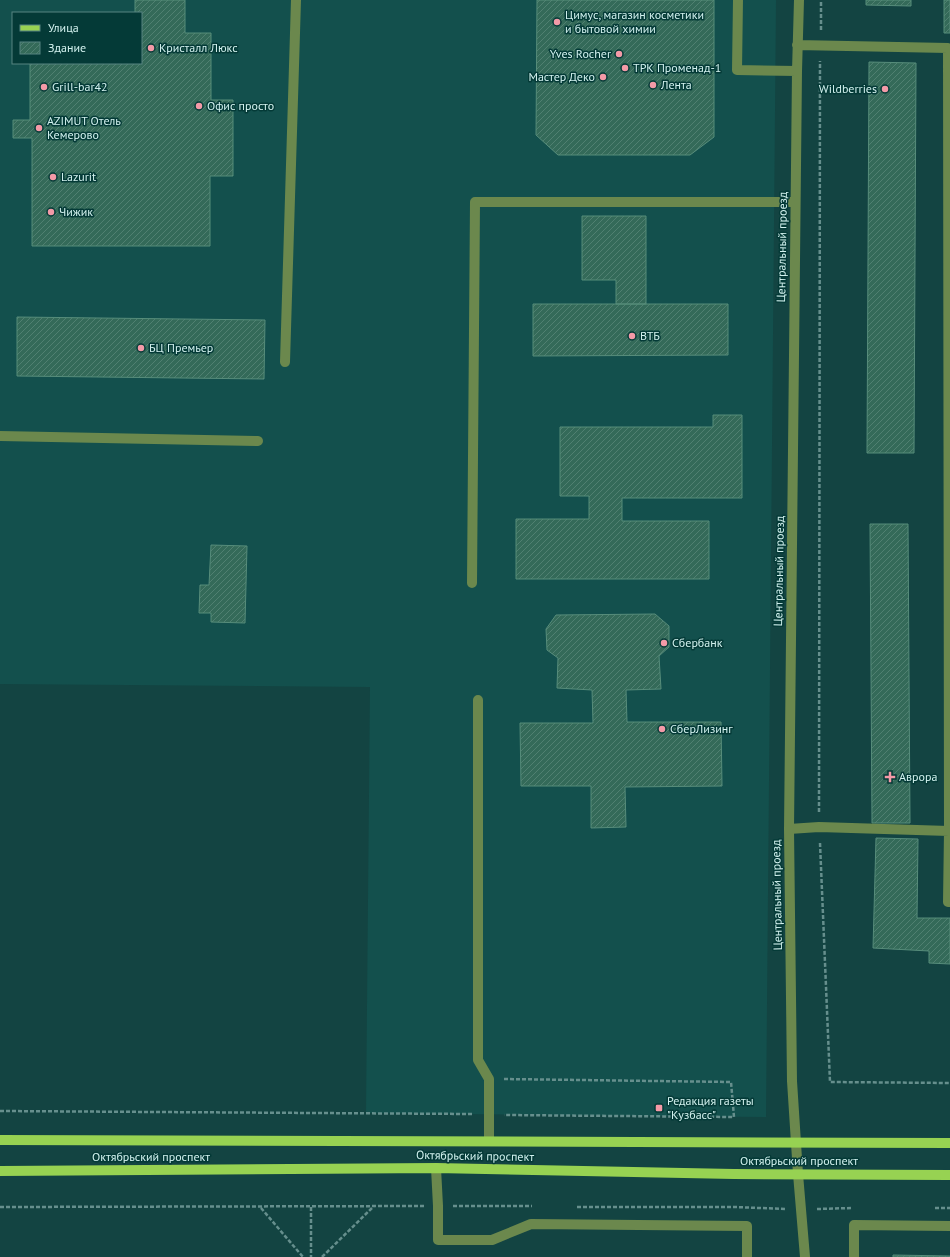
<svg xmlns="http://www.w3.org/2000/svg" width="950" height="1257" viewBox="0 0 950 1257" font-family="'PT Sans',sans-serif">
<defs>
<pattern id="building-hatch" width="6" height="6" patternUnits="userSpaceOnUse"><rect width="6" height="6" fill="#346a59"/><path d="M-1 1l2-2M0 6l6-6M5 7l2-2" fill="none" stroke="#508071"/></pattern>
</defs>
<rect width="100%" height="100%" fill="#134442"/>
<path fill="#13504d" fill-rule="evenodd" d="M0 0H776L766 1117 366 1113 370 687 0 684ZM13 13H141V63H13Z"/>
<path fill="url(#building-hatch)" stroke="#578d7b" d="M135 0H185V33H211V100H233V176H210V246H32V138H13V120H30V63H141V13H135Z
M537 0H714V137L690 155H558L536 135Z
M866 0H911V6L866 5Z
M944 0H950V33H944Z
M869 62 916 63 914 453H867Z
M582 216H646V304H616V280H582Z
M533 304H728V355L533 356Z
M17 317 265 320 264 379 17 376Z
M713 415H742V498H622V521H709V579H516V519H589V496H560V427H713Z
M870 524H908L910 823H872Z
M211 545 247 546 245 623 211 622V613H199L200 585H209Z
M655 614 669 626V647L659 656 661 689 626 690 627 722H721L722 786 625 787 626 827 591 828V786H521L520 723H593L592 690 557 688 558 658 547 650 546 629 556 615Z
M876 838 918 839 917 918H950V964L929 963V951L873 948Z
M893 1255 950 1256V1257H893Z"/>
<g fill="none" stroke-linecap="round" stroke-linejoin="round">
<path stroke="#668f8d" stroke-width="2.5" stroke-dasharray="4 2" stroke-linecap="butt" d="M821 30V0
M819 812 820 61
M820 843 830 1082 950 1083
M504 1079 731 1082 734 1117 504 1115
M0 1111 473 1114
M453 1206H532
M0 1207 424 1206
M311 1207V1257
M577 1207H734L786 1209
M261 1208 303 1257
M935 1208H950
M817 1209 852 1208
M322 1257 374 1206"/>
<path stroke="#6b884d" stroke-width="10" d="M738 0 737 70 797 71
M799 0 797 71 789 829 792 1081 798 1174 805 1257
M797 45 948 48 949 831
M285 362 296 0
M0 436 258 441
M472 583 475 202H795
M478 700V1060L489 1079V1141
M789 829 819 827 949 831 948 902H950
M436 1168 438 1206V1240H492L531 1224 747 1226V1257
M854 1257V1225L950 1226"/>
<path stroke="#97d252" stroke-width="10" d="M0 1140 950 1143
M0 1171 436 1168 734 1174 950 1175"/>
</g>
<g fill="#f39aa7" stroke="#043a37" stroke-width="1.5">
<circle cx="557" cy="22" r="4"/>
<circle cx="151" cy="48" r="4"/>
<circle cx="619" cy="54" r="4"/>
<circle cx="625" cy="68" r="4"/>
<circle cx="603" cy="77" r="4"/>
<circle cx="653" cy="85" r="4"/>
<circle cx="44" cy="87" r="4"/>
<circle cx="885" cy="89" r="4"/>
<circle cx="199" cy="106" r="4"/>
<circle cx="39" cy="128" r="4"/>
<circle cx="53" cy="177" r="4"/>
<circle cx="51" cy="212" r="4"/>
<circle cx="632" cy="336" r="4"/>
<circle cx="141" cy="348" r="4"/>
<circle cx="664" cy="643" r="4"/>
<circle cx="662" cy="729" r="4"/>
<path d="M888 771h4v4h4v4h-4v4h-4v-4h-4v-4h4z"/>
<rect x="655" y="1104" width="8" height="8" rx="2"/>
</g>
<g text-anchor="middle" stroke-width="3" stroke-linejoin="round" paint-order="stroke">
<g font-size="12" fill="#d3f2ef" stroke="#043a37" text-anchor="start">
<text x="565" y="19">Цимус, магазин косметики<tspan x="565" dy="14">и бытовой химии</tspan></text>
<text x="159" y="52">Кристалл Люкс</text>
<text x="611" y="58" text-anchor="end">Yves Rocher</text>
<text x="633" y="72">ТРК Променад-1</text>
<text x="595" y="81" text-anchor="end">Мастер Деко</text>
<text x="661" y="89">Лента</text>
<text x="52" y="91">Grill-bar42</text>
<text x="877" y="93" text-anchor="end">Wildberries</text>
<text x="207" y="110">Офис просто</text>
<text x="47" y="125">AZIMUT Отель<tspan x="47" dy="14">Кемерово</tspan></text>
<text x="61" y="181">Lazurit</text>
<text x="59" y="216">Чижик</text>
<text x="640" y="340">ВТБ</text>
<text x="149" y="352">БЦ Премьер</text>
<text x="672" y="647">Сбербанк</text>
<text x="670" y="733">СберЛизинг</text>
<text x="899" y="781">Аврора</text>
<text x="667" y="1105">Редакция газеты<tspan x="667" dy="14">"Кузбасс"</tspan></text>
</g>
<g font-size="12" fill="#d3f2ef" stroke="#043a37">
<text transform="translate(782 247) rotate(-89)" y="4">Центральный проезд</text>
<text transform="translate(779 571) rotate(-89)" y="4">Центральный проезд</text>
<text transform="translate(777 895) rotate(-91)" y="4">Центральный проезд</text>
<text transform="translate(475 1156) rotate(1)" y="4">Октябрьский проспект</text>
<text x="151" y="1161">Октябрьский проспект</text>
<text x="799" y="1165">Октябрьский проспект</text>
</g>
</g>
<rect x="12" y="12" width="130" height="52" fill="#043a37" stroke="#578481"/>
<rect x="20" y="25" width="20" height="6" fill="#97d252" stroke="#578481"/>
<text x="48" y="32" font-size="12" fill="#d3f2ef">Улица</text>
<rect x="20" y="42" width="20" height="12" fill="url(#building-hatch)" stroke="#578481"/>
<text x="48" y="52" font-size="12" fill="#d3f2ef">Здание</text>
</svg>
